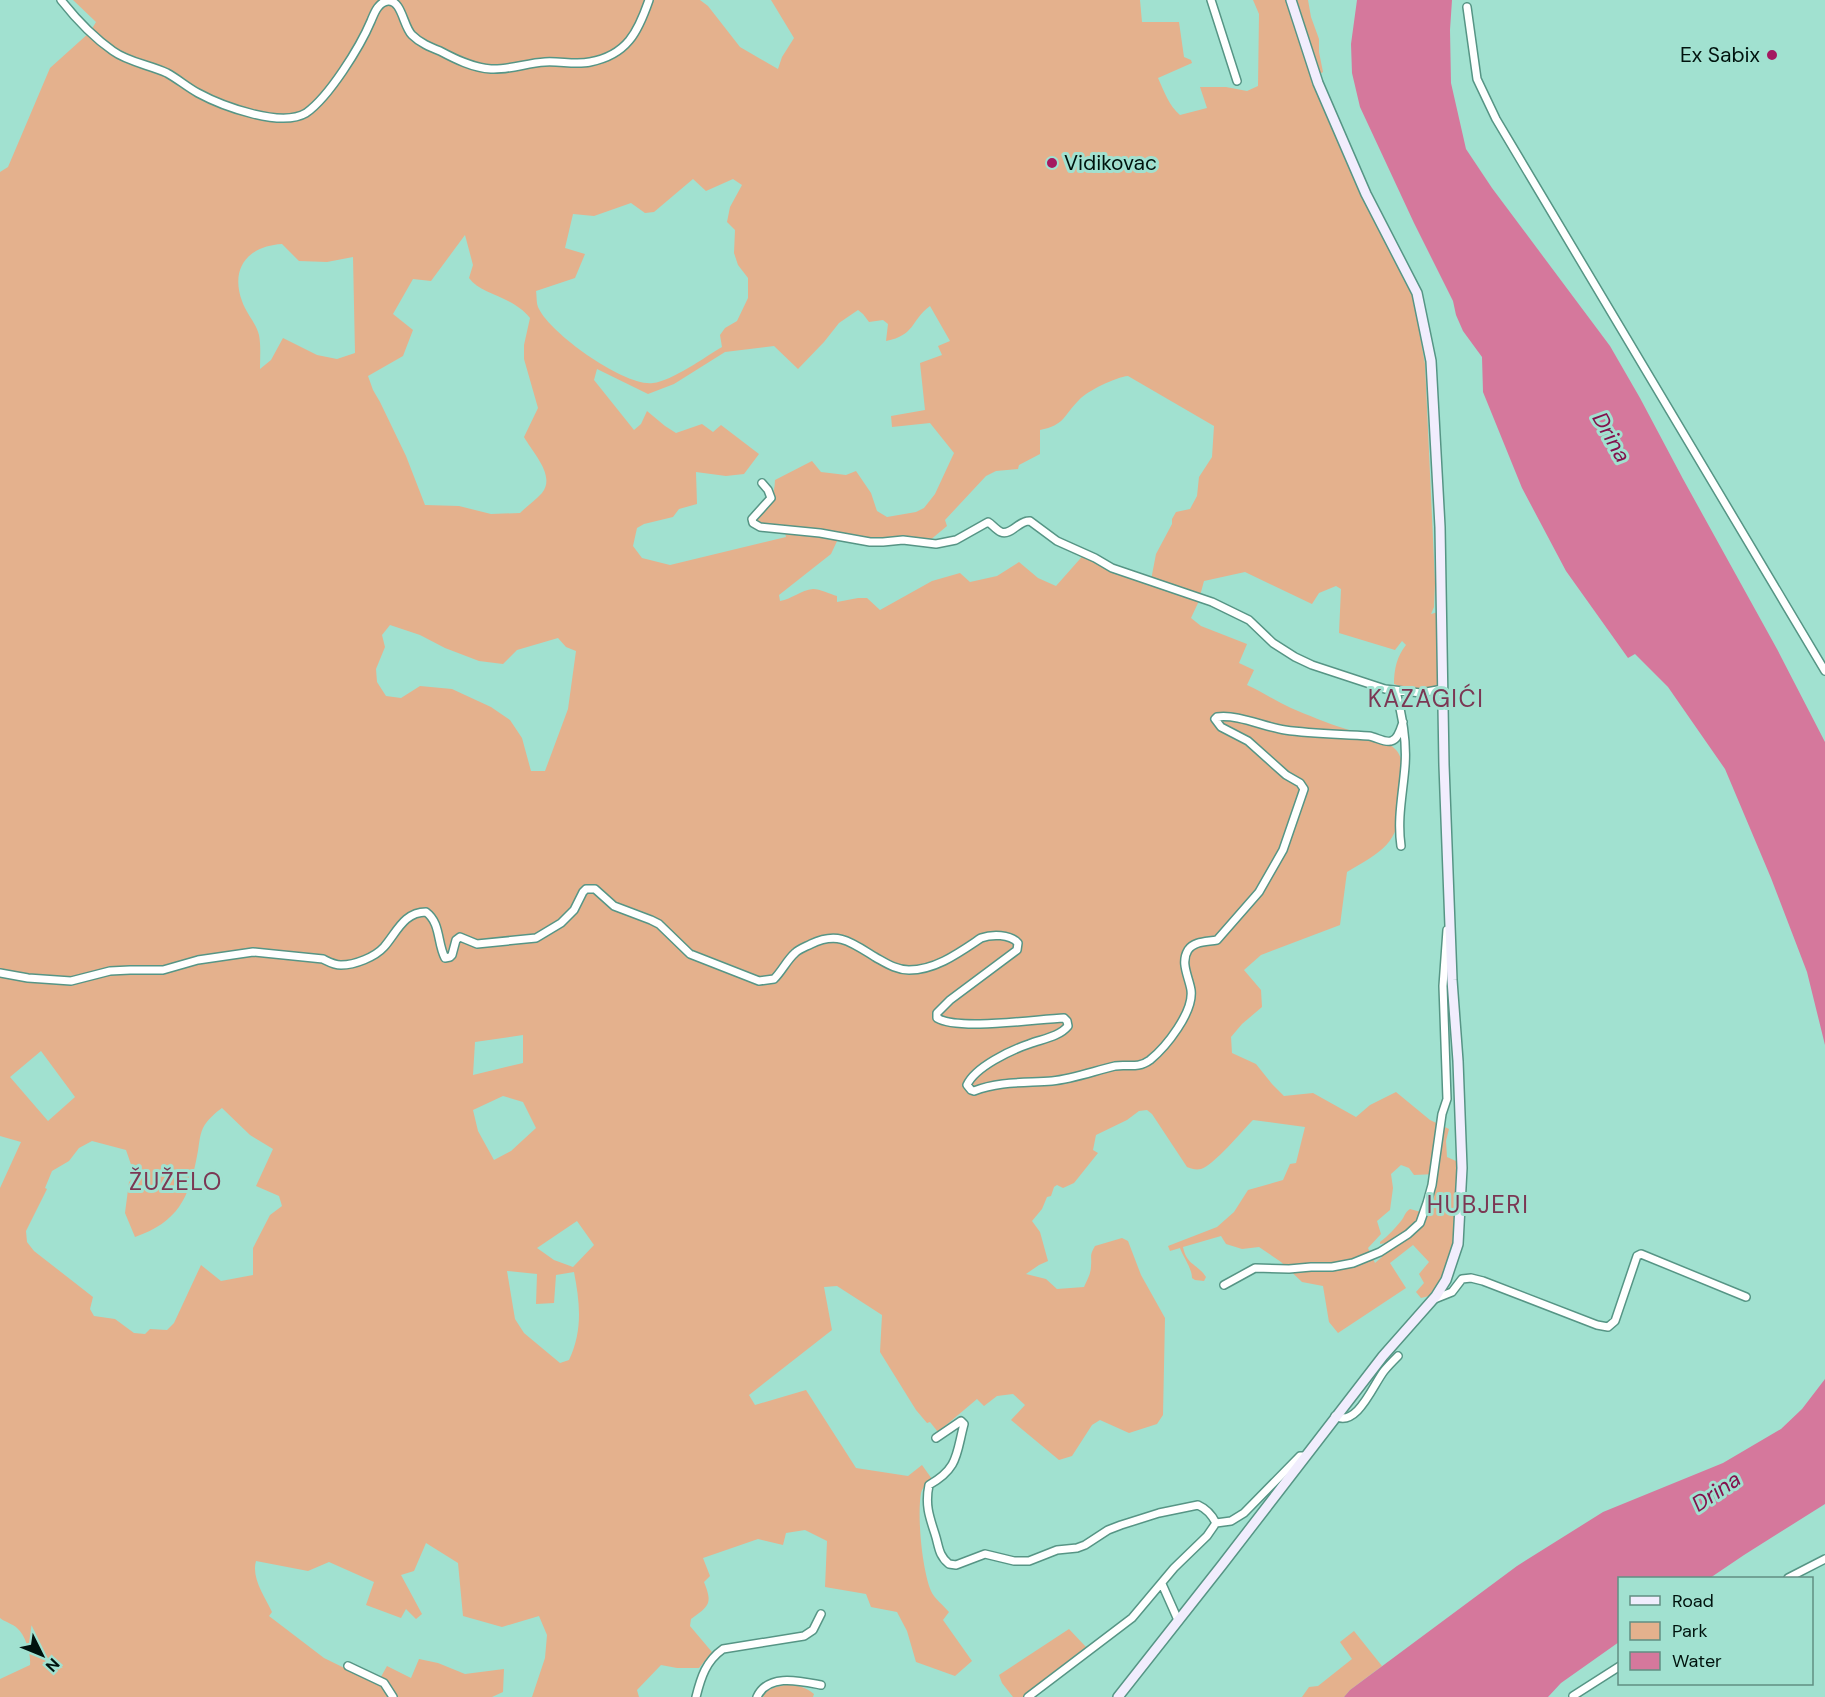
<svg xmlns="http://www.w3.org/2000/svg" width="1825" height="1697" viewBox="0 0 1825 1697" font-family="'DM Sans',sans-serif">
<rect width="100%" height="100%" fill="#a1e1d0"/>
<path fill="#e4b18d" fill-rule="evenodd" d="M73 0H645C642 9 639 18 635 27 626 46 602 59 581 59V66C597 66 594 66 608 59 639 43 641 32 652 0H700L708 6 740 47 778 69 782 57 794 38 771 0H1140L1142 22H1179L1184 57 1191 60 1192 63 1158 78C1164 91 1169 106 1180 115L1207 108 1200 87H1226L1247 91 1258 86 1259 14 1253 0H1287L1312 83 1362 197 1413 296 1425 364 1435 583 1434 607 1431 614 1438 612V678L1437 685 1434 689H1408L1394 684C1394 669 1397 656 1406 645L1402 641 1395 650 1339 633 1341 589 1336 586 1319 593 1312 604 1245 572 1204 581 1198 603 1191 618 1201 626 1247 644 1239 663 1254 670 1247 685C1262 692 1276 701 1291 708 1308 715 1326 723 1343 728 1358 733 1387 738 1397 751 1407 765 1402 785 1401 800 1399 845 1382 851 1347 872L1340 925 1261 955 1244 970 1261 990 1262 1007 1242 1024 1231 1037 1232 1053 1256 1064 1272 1084 1284 1096 1313 1093 1356 1117 1370 1105 1396 1092 1430 1120 1449 1129 1446 1141 1447 1157 1456 1161C1458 1177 1457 1192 1457 1208 1455 1243 1452 1268 1429 1296L1421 1298 1416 1292 1424 1283 1419 1274 1429 1262 1413 1245 1390 1263 1406 1288 1338 1333 1329 1322 1323 1286 1302 1282 1281 1262 1259 1247 1242 1249 1226 1244 1221 1236 1183 1247C1187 1266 1197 1263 1206 1277L1204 1281 1195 1280 1192 1278C1192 1268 1183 1257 1180 1248L1170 1251 1168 1246 1217 1227 1234 1212 1248 1190 1283 1180 1290 1164 1296 1163 1305 1127 1253 1120C1242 1131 1214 1165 1201 1169 1196 1170 1192 1169 1187 1167L1152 1114 1147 1110 1139 1111 1127 1120 1096 1135 1093 1150 1098 1153 1074 1183 1063 1188 1057 1185 1054 1187 1051 1196 1047 1197 1042 1209 1032 1221 1040 1232 1048 1261 1039 1265 1026 1274 1046 1279 1057 1289 1084 1287C1087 1280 1091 1274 1091 1266 1092 1256 1089 1256 1095 1246L1122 1238 1128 1241 1141 1275 1165 1318 1163 1415 1157 1424 1129 1433 1100 1420 1092 1425 1072 1456 1059 1460 1011 1420 1025 1405 1013 1394 997 1396 984 1406 977 1399 938 1432 930 1422 927 1423 916 1410 880 1352 882 1315 837 1286 824 1287 832 1330 749 1395 755 1405 806 1390 856 1468 908 1476 922 1465 932 1479C927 1483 923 1486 921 1493 917 1516 922 1569 931 1591 934 1598 944 1606 949 1612L943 1620 972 1661 955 1676 916 1662 907 1631 897 1612 871 1607 866 1594 825 1587 827 1541 805 1530 786 1533 783 1545 758 1539 703 1558 710 1576 704 1582C713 1604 709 1606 691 1619L690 1626 712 1652 699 1668H677L661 1665 637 1690 639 1697H532L545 1658 547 1635 539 1616 502 1627 463 1616 458 1563 426 1543 414 1571 401 1575 422 1614 416 1619 406 1609 401 1618 366 1605 374 1582 329 1562 308 1571 256 1561C251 1578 265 1597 272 1612L269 1616 324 1658 377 1684 387 1666 411 1678 419 1659 438 1663 465 1674 504 1669 503 1692 492 1697H0V1679L30 1665C31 1654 26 1636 17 1628 13 1624 5 1622 0 1618V1188L21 1142 0 1136V172L8 167 50 68 90 32 96 22ZM693 179 706 191 733 179 742 185 730 207 727 222 735 230 734 253 738 265 748 278V298L737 321 725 328 720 335 722 347C705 357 672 381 653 383 625 387 551 334 539 309 536 304 537 297 536 291L575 278 585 254 565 248 573 214 594 216 631 203 645 213 654 212ZM465 235 473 265 469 278C481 295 513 296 530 318L524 345V359L538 408 524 437C533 453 556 476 542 493 536 500 527 506 520 513L491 514 459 506 425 505 406 456 380 402 373 390 368 376 403 356 413 330 393 314 413 279 431 281ZM282 244 299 261 327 262 353 257 355 353 337 359 317 355 283 338 271 360 260 369C260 358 261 345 259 335 256 323 246 313 242 301 230 268 248 246 282 244ZM930 306 950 341 938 346 942 355 920 363 925 410 891 416 892 427 930 423 954 453 935 494 924 508 916 512 887 517 877 511 871 493 856 471 846 475 821 472 812 461 775 480C774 501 769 505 754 519L758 529 761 531 785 533 786 537 670 565 642 558 633 546 637 528 644 524 673 517 679 509 697 504 696 472 726 476 744 474 759 454 721 425 713 432 702 424 676 433 665 426 647 411 641 424 634 430 594 380 597 369 648 394 674 384 725 352 774 346 798 369 824 342 839 323 858 310 863 314 869 322 883 320 888 324 886 341C916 335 910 321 930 306ZM1128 376 1214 426 1212 457 1199 477 1197 496 1190 509 1176 512 1172 519V524L1156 554 1151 580 1113 566 1087 551 1056 586 1038 578 1019 562 997 576 970 582 960 573 932 581 880 610 867 598H858L837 602V596C830 594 820 589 813 589 801 590 792 599 780 601L779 595 831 554 838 539 873 546 904 544 923 546 947 526 945 520 986 476 996 471 1018 469 1019 465 1040 454V430C1065 425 1063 416 1079 400 1087 391 1116 377 1128 376ZM390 625 420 635 445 648 479 661 503 664 517 650 558 638 566 647 576 651 568 709 545 771H531L522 738 510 720 491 707 452 689 420 686 401 698 386 696 377 682 376 669 385 647 382 635ZM523 1035V1063L473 1075 475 1042ZM41 1051 75 1097 48 1121 10 1077ZM503 1096 523 1102 536 1128 511 1151 494 1160 478 1131 473 1110ZM222 1108 250 1135 273 1149 256 1186 279 1196 282 1206 270 1215 253 1248V1275L221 1281 201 1265 174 1323 167 1330 150 1329 145 1334 134 1333 115 1319 94 1316 90 1309 93 1297 34 1251 27 1242 26 1231 47 1189 45 1188 52 1171 69 1161 79 1148 92 1141 126 1150 135 1176 129 1182 125 1213 135 1237C178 1222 189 1198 197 1156 199 1148 199 1136 203 1128 207 1120 215 1113 222 1108ZM1401 1165 1409 1168 1414 1175 1436 1174 1435 1190 1432 1207 1423 1206 1421 1212 1410 1209C1405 1212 1405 1216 1401 1221 1395 1228 1388 1236 1380 1242V1244L1386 1243 1387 1244 1380 1255 1382 1257 1375 1263 1368 1248 1381 1234 1377 1221 1390 1210 1393 1188 1391 1174ZM577 1221 594 1245 573 1267 554 1260 537 1248ZM507 1271 537 1274 536 1304 554 1303 556 1275 574 1272C580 1303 583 1330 569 1360L560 1363 524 1333 515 1319Z
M1297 0H1308L1311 17 1319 39V52L1323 72 1320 74Z
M1069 1629 1086 1647 1023 1697H1013L1002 1683 999 1675Z
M1354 1631 1382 1666 1350 1690 1344 1697H1302L1309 1687 1318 1686 1352 1659 1340 1642Z
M785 1685C797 1685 804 1686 814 1694L813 1697H763C767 1688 776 1687 785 1685Z"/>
<path fill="#d5789c" d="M1357 0H1452L1450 30 1451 83 1466 149 1492 188 1610 346 1640 398 1683 479 1777 649 1825 742V1045L1807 972 1771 878 1725 769 1668 687 1635 654 1628 658 1566 571 1522 488 1483 392 1482 357 1463 331 1456 315 1453 301 1414 223 1360 107 1352 73 1351 44Z
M1825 1356V1504L1744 1555 1710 1578H1620L1619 1642 1561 1683 1548 1697H1344L1350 1690 1517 1566 1603 1512 1723 1463 1781 1429 1802 1409 1825 1379Z"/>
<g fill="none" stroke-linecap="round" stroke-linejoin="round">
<defs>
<path id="street" d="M61 0C76 19 93 37 113 51 128 62 150 65 167 73 178 79 187 87 198 93 222 106 281 128 306 113 329 97 360 47 371 21 374 14 378 2 388 1 402 0 403 26 412 35 420 43 430 47 440 51 455 59 473 68 491 69 509 70 527 63 545 62 560 61 576 65 590 62 627 55 638 32 649 0
M1211 0 1237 81
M1467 7 1477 79 1496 119 1825 671
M762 483 768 490 771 498 752 519 753 523 760 527 820 533 870 542H883L903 540 936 544 956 540 988 522C992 524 996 530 1001 532 1011 536 1019 520 1030 521L1057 541 1095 558 1112 568 1212 602 1249 620 1273 643 1295 657 1312 665 1385 689 1421 693 1443 689
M1396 691C1402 716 1407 740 1405 766 1403 793 1397 818 1401 846
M0 973 28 978 71 981 110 971 130 970H163L198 960 253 952 323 959C329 962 334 965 341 965 355 965 375 957 384 947 397 932 404 912 426 912 441 923 437 943 445 958L450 957 452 955 456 940 460 937 477 944 536 938 561 923 574 910 583 892 586 889H595L614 906 651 920 659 924 690 954 759 981 774 979C782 971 787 960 795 953 799 949 805 947 811 944 838 931 851 942 875 957 886 963 896 970 909 970 936 970 960 952 981 938 992 934 1010 934 1018 943L1017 950 950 1000 937 1013V1018C958 1031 1037 1019 1064 1018L1067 1021 1068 1026C1059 1037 1042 1039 1029 1044 1011 1050 975 1067 967 1085L971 1090 974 1091C999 1081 1026 1083 1052 1081 1073 1079 1094 1071 1115 1066 1127 1064 1138 1069 1150 1060 1166 1047 1194 1012 1191 990 1189 977 1180 963 1188 950 1194 941 1207 942 1217 940L1259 892 1283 850 1304 789 1300 783 1286 775 1248 741 1221 727 1215 719 1217 717C1238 714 1264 727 1285 730 1313 734 1341 734 1369 736 1376 737 1385 743 1391 741 1398 740 1401 728 1403 722
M1224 1285 1255 1268 1289 1269 1311 1267H1332L1353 1263 1380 1252 1408 1234 1420 1223 1427 1203 1432 1185 1442 1114 1447 1099 1443 986 1447 930
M1432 1300 1452 1292 1462 1279 1471 1278 1483 1281 1597 1325 1608 1327 1615 1321 1637 1256 1641 1254 1746 1297
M1335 1416C1357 1428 1373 1385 1384 1371 1388 1366 1393 1361 1398 1356
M936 1438 961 1421 964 1424C956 1454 959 1468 929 1485 925 1504 929 1516 935 1534 939 1546 938 1555 949 1564L956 1565 985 1554 1014 1561H1029L1057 1550 1077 1548 1085 1545 1108 1530 1121 1525 1159 1513 1198 1505C1207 1509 1212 1515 1216 1523
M1788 1578 1825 1559
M1162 1584 1178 1620
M348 1666 384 1683 393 1697
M1573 1696 1620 1666
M696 1697C701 1677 706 1661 723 1649L804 1636 813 1630 821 1614
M757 1697C768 1673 800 1681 821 1685
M1028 1697 1132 1618 1174 1568 1207 1536 1216 1523 1231 1521 1244 1513 1300 1456H1305"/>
<path id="secondary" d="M1118 1697 1222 1565 1383 1356 1436 1296 1446 1280 1458 1244 1462 1168 1458 1061 1452 980 1444 765 1440 527 1431 361 1417 293 1366 194 1318 83 1291 0"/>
</defs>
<use href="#street" stroke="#569585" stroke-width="10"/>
<use href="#secondary" stroke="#569585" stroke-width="12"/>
<use href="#street" stroke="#fff" stroke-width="7"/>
<use href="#secondary" stroke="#f1edfd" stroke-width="9"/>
</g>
<g fill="#a41960" stroke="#a1e1d0" stroke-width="2">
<circle cx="1772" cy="55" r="6"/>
<circle cx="1052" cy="163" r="6"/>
</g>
<g text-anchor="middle" stroke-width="6" stroke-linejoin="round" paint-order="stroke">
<g font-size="21" fill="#00130e" stroke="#a1e1d0" text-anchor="end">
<text x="1760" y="62">Ex Sabix</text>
<text x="1064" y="170" text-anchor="start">Vidikovac</text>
</g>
<g font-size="22" font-style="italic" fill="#83114c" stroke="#a1e1d0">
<text transform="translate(1612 437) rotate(60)" y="8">Drina</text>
<text transform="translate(1716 1491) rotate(-34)" y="8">Drina</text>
</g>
<g font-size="24" letter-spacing="1.5" fill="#7b3753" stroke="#a1e1d0">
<text x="1426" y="707">KAZAGIĆI</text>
<text x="176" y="1190">ŽUŽELO</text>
<text x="1478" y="1213">HUBJERI</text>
</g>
</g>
<rect x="1618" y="1577" width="195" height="108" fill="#a1e1d0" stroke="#618f82" stroke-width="1.5"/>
<rect x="1630" y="1596" width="30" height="9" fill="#f1edfd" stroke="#618f82" stroke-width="1.5"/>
<text x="1672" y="1607" font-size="18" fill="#00130e">Road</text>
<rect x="1630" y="1622" width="30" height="18" fill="#e4b18d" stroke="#618f82" stroke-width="1.5"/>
<text x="1672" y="1637" font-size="18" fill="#00130e">Park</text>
<rect x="1630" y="1652" width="30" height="18" fill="#d5789c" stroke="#618f82" stroke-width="1.5"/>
<text x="1672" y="1667" font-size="18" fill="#00130e">Water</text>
<g transform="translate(42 1655) rotate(133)" stroke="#a1e1d0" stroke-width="4.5" paint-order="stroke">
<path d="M0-4.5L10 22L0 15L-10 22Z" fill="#00130e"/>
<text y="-9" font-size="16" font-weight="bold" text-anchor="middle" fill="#00130e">N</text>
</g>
</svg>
